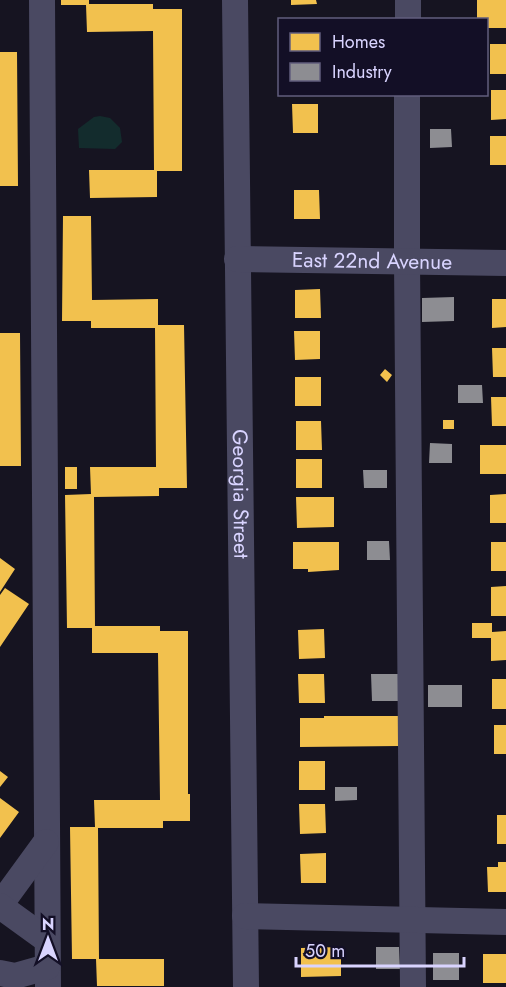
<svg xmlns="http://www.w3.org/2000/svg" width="506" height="987" viewBox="0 0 506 987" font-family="Jost,sans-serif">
<rect width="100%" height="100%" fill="#161421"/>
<path fill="#132c2d" d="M100 116 110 118 120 128 122 142 115 149 79 148 78 129 94 117Z"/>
<path fill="#f2c14e" d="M61 0H89V4H153V9H182V171H157V197L90 198 89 170H154L153 31 87 32 86 5H61Z
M291 0H316L317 4 291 5Z
M477 0H506V28H486V20H477Z
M490 44H506V74H490Z
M0 52H17L18 186H0Z
M491 90H506V119L491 120Z
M292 104H318V133H293Z
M490 136H506V165H490Z
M294 190H319L320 219H294Z
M63 216H91L92 300 158 299V325H184L187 488H159V496L94 497 95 626H160V631H188V794H190V821H163V828H98L99 959H164V986H97L96 959H72L70 827H95L94 800H160L158 653H92V628H67L65 495 91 494 90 467H156L155 328H91V321H62Z
M320 289 321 318H295V290Z
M492 299H506V327L492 328Z
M294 331H320V359L295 360Z
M0 333H20L21 466H0Z
M492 348H506V377H493Z
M385 369 392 375 387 382 380 375Z
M295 377H321V406H295Z
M491 397H506V426H492Z
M443 420H454V429H443Z
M296 421H321L322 450H296Z
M480 445H506V474H480Z
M296 459H322V488H296Z
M65 467H77V489H65Z
M506 494V523H490V495Z
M296 497H334V527L297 528Z
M293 542H339V570L308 572V569H293Z
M491 542H506V571H491Z
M0 558 15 569 0 592Z
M506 586V616H491V587Z
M5 588 29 604 0 647V595Z
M472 623H492V632L506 631V660L491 661V638H472Z
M324 629 325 658 299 659 298 630Z
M298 674H324L325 703H299Z
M492 679H506V709H492Z
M324 716H399V746L300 747V718H324Z
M494 725H506V754H494Z
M299 761H325V790H299Z
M0 771 8 777 0 787Z
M0 798 19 812 0 838Z
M299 804H325L326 833 300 834Z
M497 815H506V844H497Z
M326 853V883H301L300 854Z
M498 862H506V892H488L487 867H498Z
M341 947V976L301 977V948Z
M483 954H506V983H483Z"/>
<path fill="#8d8d92" d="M430 129H451L452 147 430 148Z
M454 297V321L422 322V298Z
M458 385H482L483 403H458Z
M430 443 452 444V463H429Z
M363 470H387V488H364Z
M367 541H389L390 560H367Z
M371 674H398L399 701H372Z
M428 685H462V707H428Z
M335 787H357V800L335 801Z
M376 947H399L400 969H376Z
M433 953H459V980H433Z"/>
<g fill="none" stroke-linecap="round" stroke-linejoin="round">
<g stroke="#4a4962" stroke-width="26">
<path d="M42 0 48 987"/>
<path id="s1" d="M235 0 246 987"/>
<path d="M408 20V0"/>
<path d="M407 94V261L413 987"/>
<path id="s2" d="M237 259 506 263"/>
<path d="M0 905 46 842"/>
<path d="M0 906 47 940"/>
<path d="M245 916 506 922"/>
<path d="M0 973 15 976 47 967"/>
</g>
</g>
<g text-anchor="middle" stroke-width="6" stroke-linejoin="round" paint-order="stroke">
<g font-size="21" fill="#d9d4ff" stroke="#130f26">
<text dy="7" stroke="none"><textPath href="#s2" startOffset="135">East 22nd Avenue</textPath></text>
<text dy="7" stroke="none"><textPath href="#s1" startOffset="494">Georgia Street</textPath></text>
</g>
</g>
<rect x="278" y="18" width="210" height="78" fill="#130f26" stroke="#625e7d" stroke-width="1.5"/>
<rect x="290" y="33" width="30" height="18" fill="#f2c14e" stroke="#625e7d" stroke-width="1.5"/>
<text x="332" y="48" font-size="18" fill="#d9d4ff">Homes</text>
<rect x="290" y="63" width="30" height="18" fill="#8d8d92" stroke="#625e7d" stroke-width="1.5"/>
<text x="332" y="78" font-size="18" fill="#d9d4ff">Industry</text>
<g transform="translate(48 939)" stroke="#130f26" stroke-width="4.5" paint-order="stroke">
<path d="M0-4.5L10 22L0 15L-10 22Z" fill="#d9d4ff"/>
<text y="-9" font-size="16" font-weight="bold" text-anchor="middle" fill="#d9d4ff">N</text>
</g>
<path d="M296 957v9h168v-9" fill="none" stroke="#d9d4ff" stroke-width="3"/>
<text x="305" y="957" font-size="18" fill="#d9d4ff" stroke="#130f26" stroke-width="4.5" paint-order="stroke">50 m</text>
</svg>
